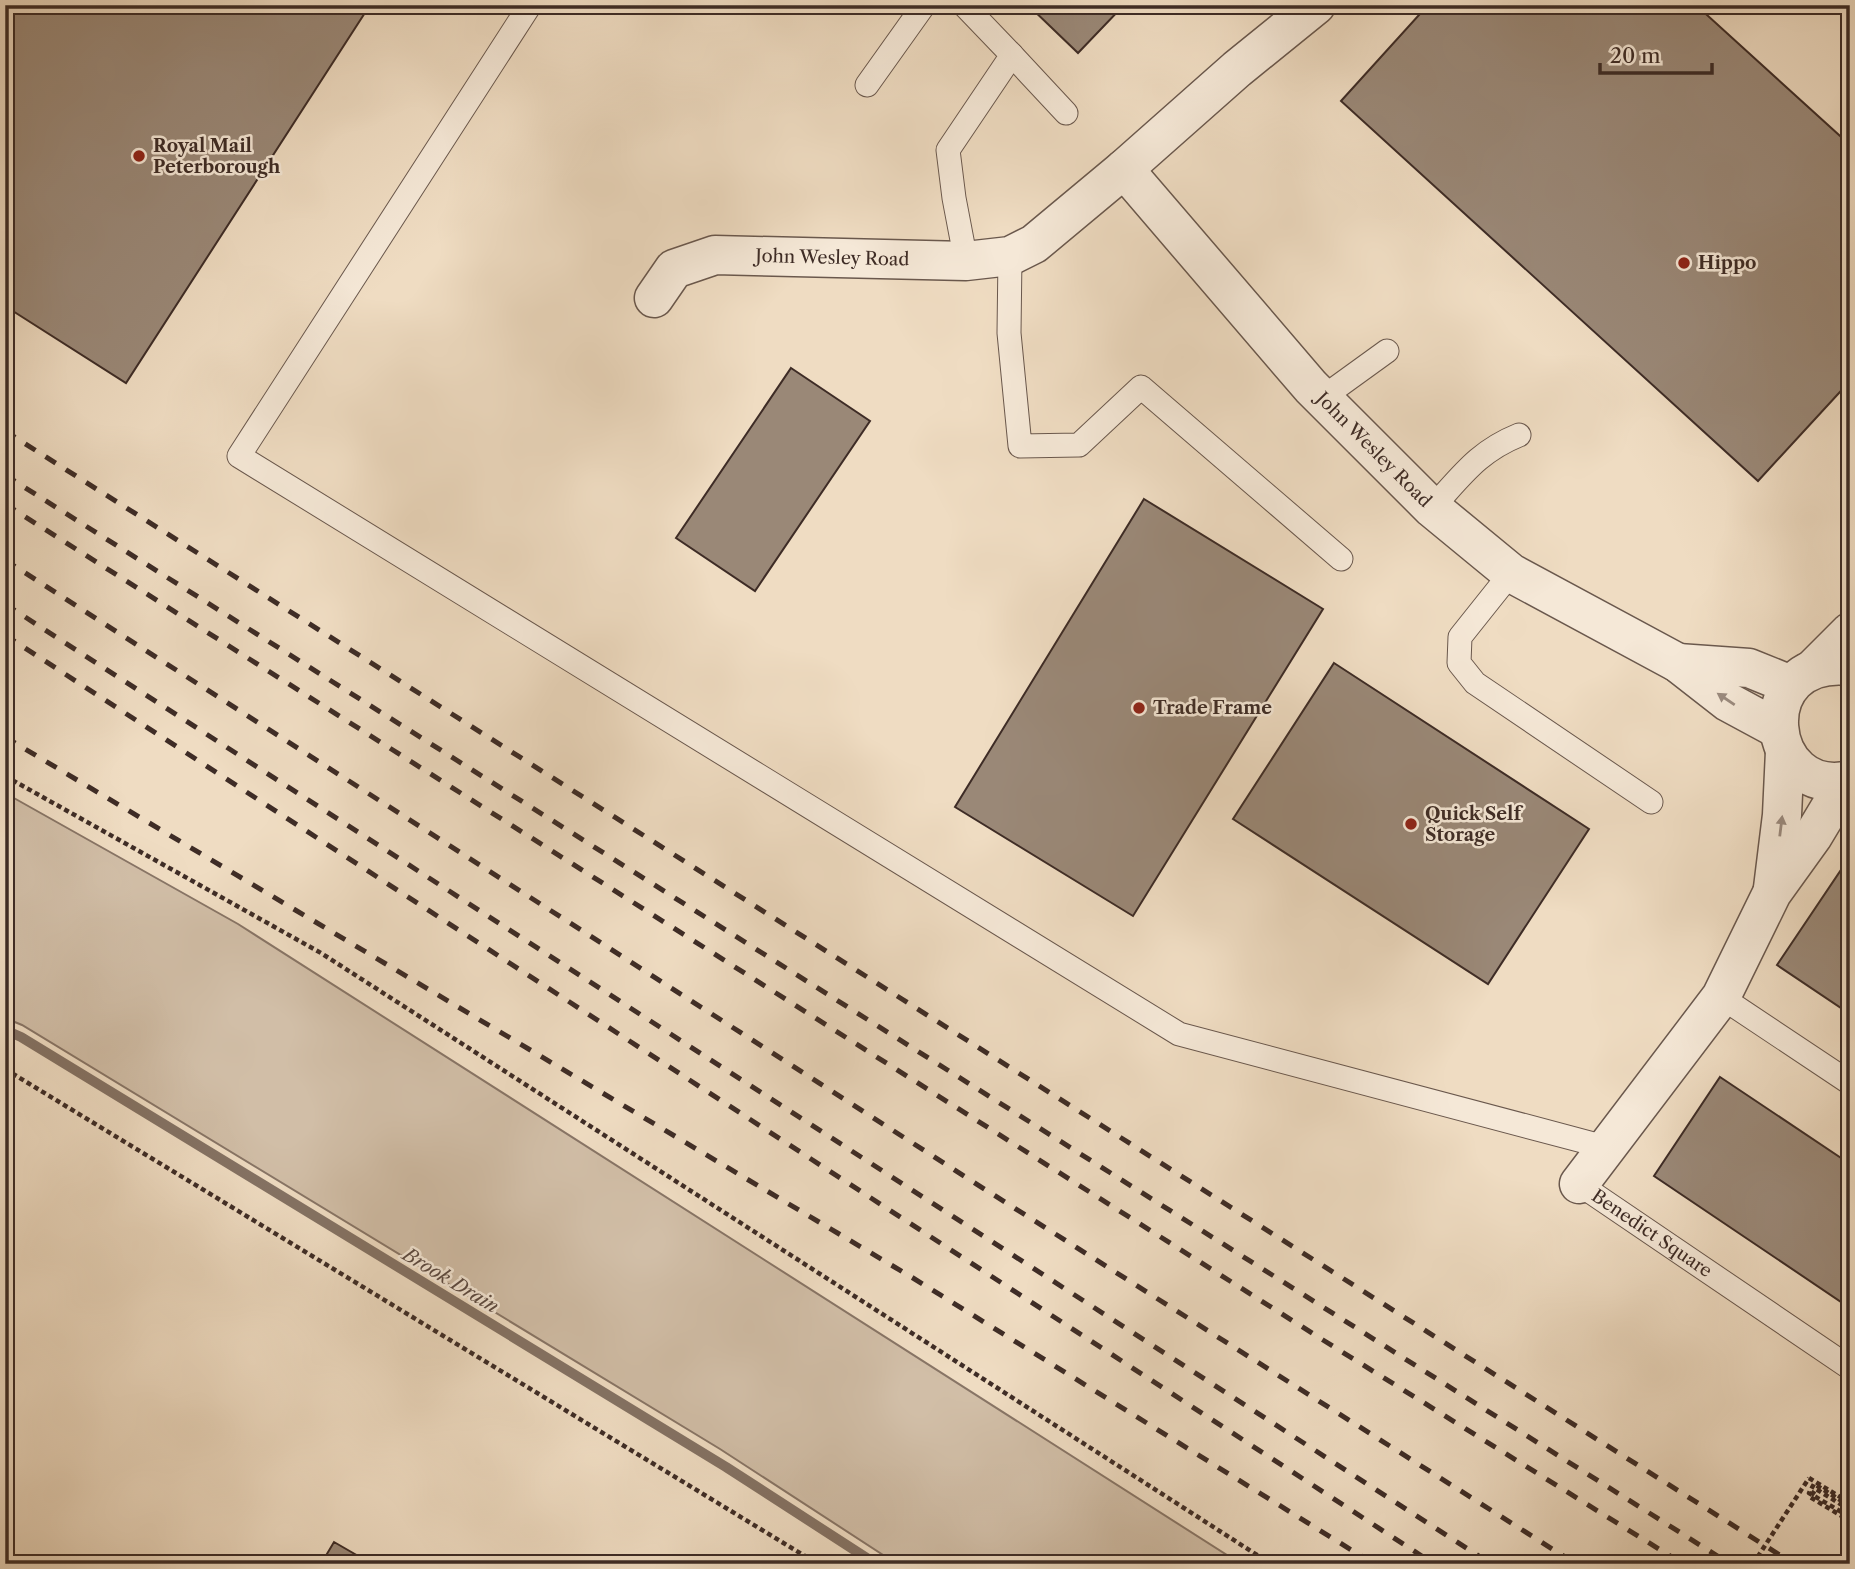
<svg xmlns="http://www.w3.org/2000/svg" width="1855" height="1569" viewBox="0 0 1855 1569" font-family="'Libre Caslon Text',serif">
<rect width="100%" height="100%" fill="#efdcc2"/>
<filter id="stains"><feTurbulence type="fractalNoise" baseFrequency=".00286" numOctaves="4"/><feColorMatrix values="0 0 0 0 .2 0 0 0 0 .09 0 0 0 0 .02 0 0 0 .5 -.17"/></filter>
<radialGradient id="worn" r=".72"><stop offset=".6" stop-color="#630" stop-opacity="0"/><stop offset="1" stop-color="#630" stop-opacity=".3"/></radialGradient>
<path fill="#d1bea7" stroke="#887566" stroke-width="2" d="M5 793 238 924 1241 1564H897L720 1449 22 1025 5 1018Z"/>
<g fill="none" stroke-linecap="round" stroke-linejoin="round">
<path stroke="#847264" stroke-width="10" d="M5 1030 21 1037 726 1467 876 1564"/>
</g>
<path fill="#9a8877" stroke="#3e2c26" stroke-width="2" d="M5 5H370L126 383 5 306Z
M1028 5H1124L1078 53Z
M1428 5H1696L1850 145V381L1758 481 1341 101Z
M791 368 870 421 755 591 676 538Z
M1144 499 1323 609 1133 916 955 807Z
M1334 663 1589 829 1488 984 1233 819Z
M1847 861 1850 863V1014L1777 965Z
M1720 1077 1850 1164V1308L1654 1176Z
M334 1542 372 1564H321Z"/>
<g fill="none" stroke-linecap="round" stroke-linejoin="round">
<defs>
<g id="service">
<path d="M530 5 239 456 1179 1034 1605 1147"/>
<path d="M964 5 1012 55 948 150 954 198 966 261"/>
<path d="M1012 55 1066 113"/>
<path d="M867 85 924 5"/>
<path d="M1010 256 1009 333 1020 446 1079 445 1141 387 1341 559"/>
<path d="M1322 398 1387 351"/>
<path d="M1432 508C1461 477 1477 452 1519 435"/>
<path d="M1511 573 1460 637 1459 663 1475 683 1651 802"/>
<path d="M1721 997 1850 1083"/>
<path id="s1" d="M1579 1184 1850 1368"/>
</g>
<g id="minor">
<path id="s2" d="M1124 169 1311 387 1432 508 1511 573 1678 663 1728 702 1778 729"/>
<path id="s3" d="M654 298 674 269 715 255 966 261 1010 256 1034 244 1124 169 1237 69 1316 5"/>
<path d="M1678 663 1749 668 1791 685"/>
<path d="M1850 666C1747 655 1764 800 1850 780"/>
<path d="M1813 669 1850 632"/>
<path d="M1773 888 1782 815 1785 751"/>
<path d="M1579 1184 1721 997 1772 893 1813 836 1846 781"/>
</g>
</defs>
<use href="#service" stroke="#6a584d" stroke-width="25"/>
<use href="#minor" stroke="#6a584d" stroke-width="41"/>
<path stroke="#3e2c26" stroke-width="4.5" stroke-dasharray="5 3.5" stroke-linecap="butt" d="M5 776 321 953 1271 1564
M5 1069 818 1564
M1809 1478 1850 1503
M1850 1510 1816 1489 1810 1497 1850 1521"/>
<use href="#service" stroke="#f5e8d7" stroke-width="23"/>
<use href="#minor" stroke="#f5e8d7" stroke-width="38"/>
<path stroke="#3e2c26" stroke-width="5" stroke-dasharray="12 12" stroke-linecap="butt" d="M5 431 1794 1564
M5 475 1730 1564
M5 504 1323 1340 1683 1564
M5 560 967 1178 1576 1564
M5 604 1491 1564
M5 635 1434 1564
M5 737 913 1278 1374 1564"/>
<path stroke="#3e2c26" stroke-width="4.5" stroke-dasharray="5 3.5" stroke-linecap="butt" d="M1850 1506 1814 1484 1809 1493 1850 1517
M1753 1564 1809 1478"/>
</g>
<defs><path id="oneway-solid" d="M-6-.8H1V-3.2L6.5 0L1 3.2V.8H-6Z" transform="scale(1.75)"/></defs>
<g fill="#9a8a7e">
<use href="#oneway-solid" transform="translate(1726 699) rotate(-146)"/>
<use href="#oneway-solid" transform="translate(1781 826) rotate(-83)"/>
</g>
<g fill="#8f2418" stroke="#f5e8d7" stroke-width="2.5">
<circle cx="139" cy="156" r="7"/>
<circle cx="1684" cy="263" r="7"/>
<circle cx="1139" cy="708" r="7"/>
<circle cx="1411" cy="824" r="7"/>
</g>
<g text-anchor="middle" stroke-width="5" stroke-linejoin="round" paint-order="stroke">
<g font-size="18" font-weight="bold" fill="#3e2c26" stroke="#f5e8d7" text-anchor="start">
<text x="153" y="152">Royal Mail<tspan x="153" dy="21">Peterborough</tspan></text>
<text x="1698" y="269">Hippo</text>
<text x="1153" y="714">Trade Frame</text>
<text x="1425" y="820">Quick Self<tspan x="1425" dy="21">Storage</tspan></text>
</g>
<g font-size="18" fill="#3e2c26" stroke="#f5e8d7">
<text dy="6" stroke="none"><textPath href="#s3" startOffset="196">John Wesley Road</textPath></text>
<text dy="6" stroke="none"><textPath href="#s2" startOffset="376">John Wesley Road</textPath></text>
<text dy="6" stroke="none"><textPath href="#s1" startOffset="88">Benedict Square</textPath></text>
</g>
<g font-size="19" font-style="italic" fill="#5b4940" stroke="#f5e8d7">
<text transform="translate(451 1280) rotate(31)" y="7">Brook Drain</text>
</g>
</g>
<rect width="1855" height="1569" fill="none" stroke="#efdcc2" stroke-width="28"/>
<rect x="7" y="7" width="1841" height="1555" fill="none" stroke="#3e2c26" stroke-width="3.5"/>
<rect x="14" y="14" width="1827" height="1541" fill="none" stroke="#3e2c26" stroke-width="2"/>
<path d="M1600 63v10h112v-10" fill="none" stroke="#3e2c26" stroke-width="3.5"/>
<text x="1610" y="63" font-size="21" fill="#3e2c26" stroke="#f5e8d7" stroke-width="5" paint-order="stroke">20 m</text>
<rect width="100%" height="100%" filter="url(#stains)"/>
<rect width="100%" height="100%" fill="url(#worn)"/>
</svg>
